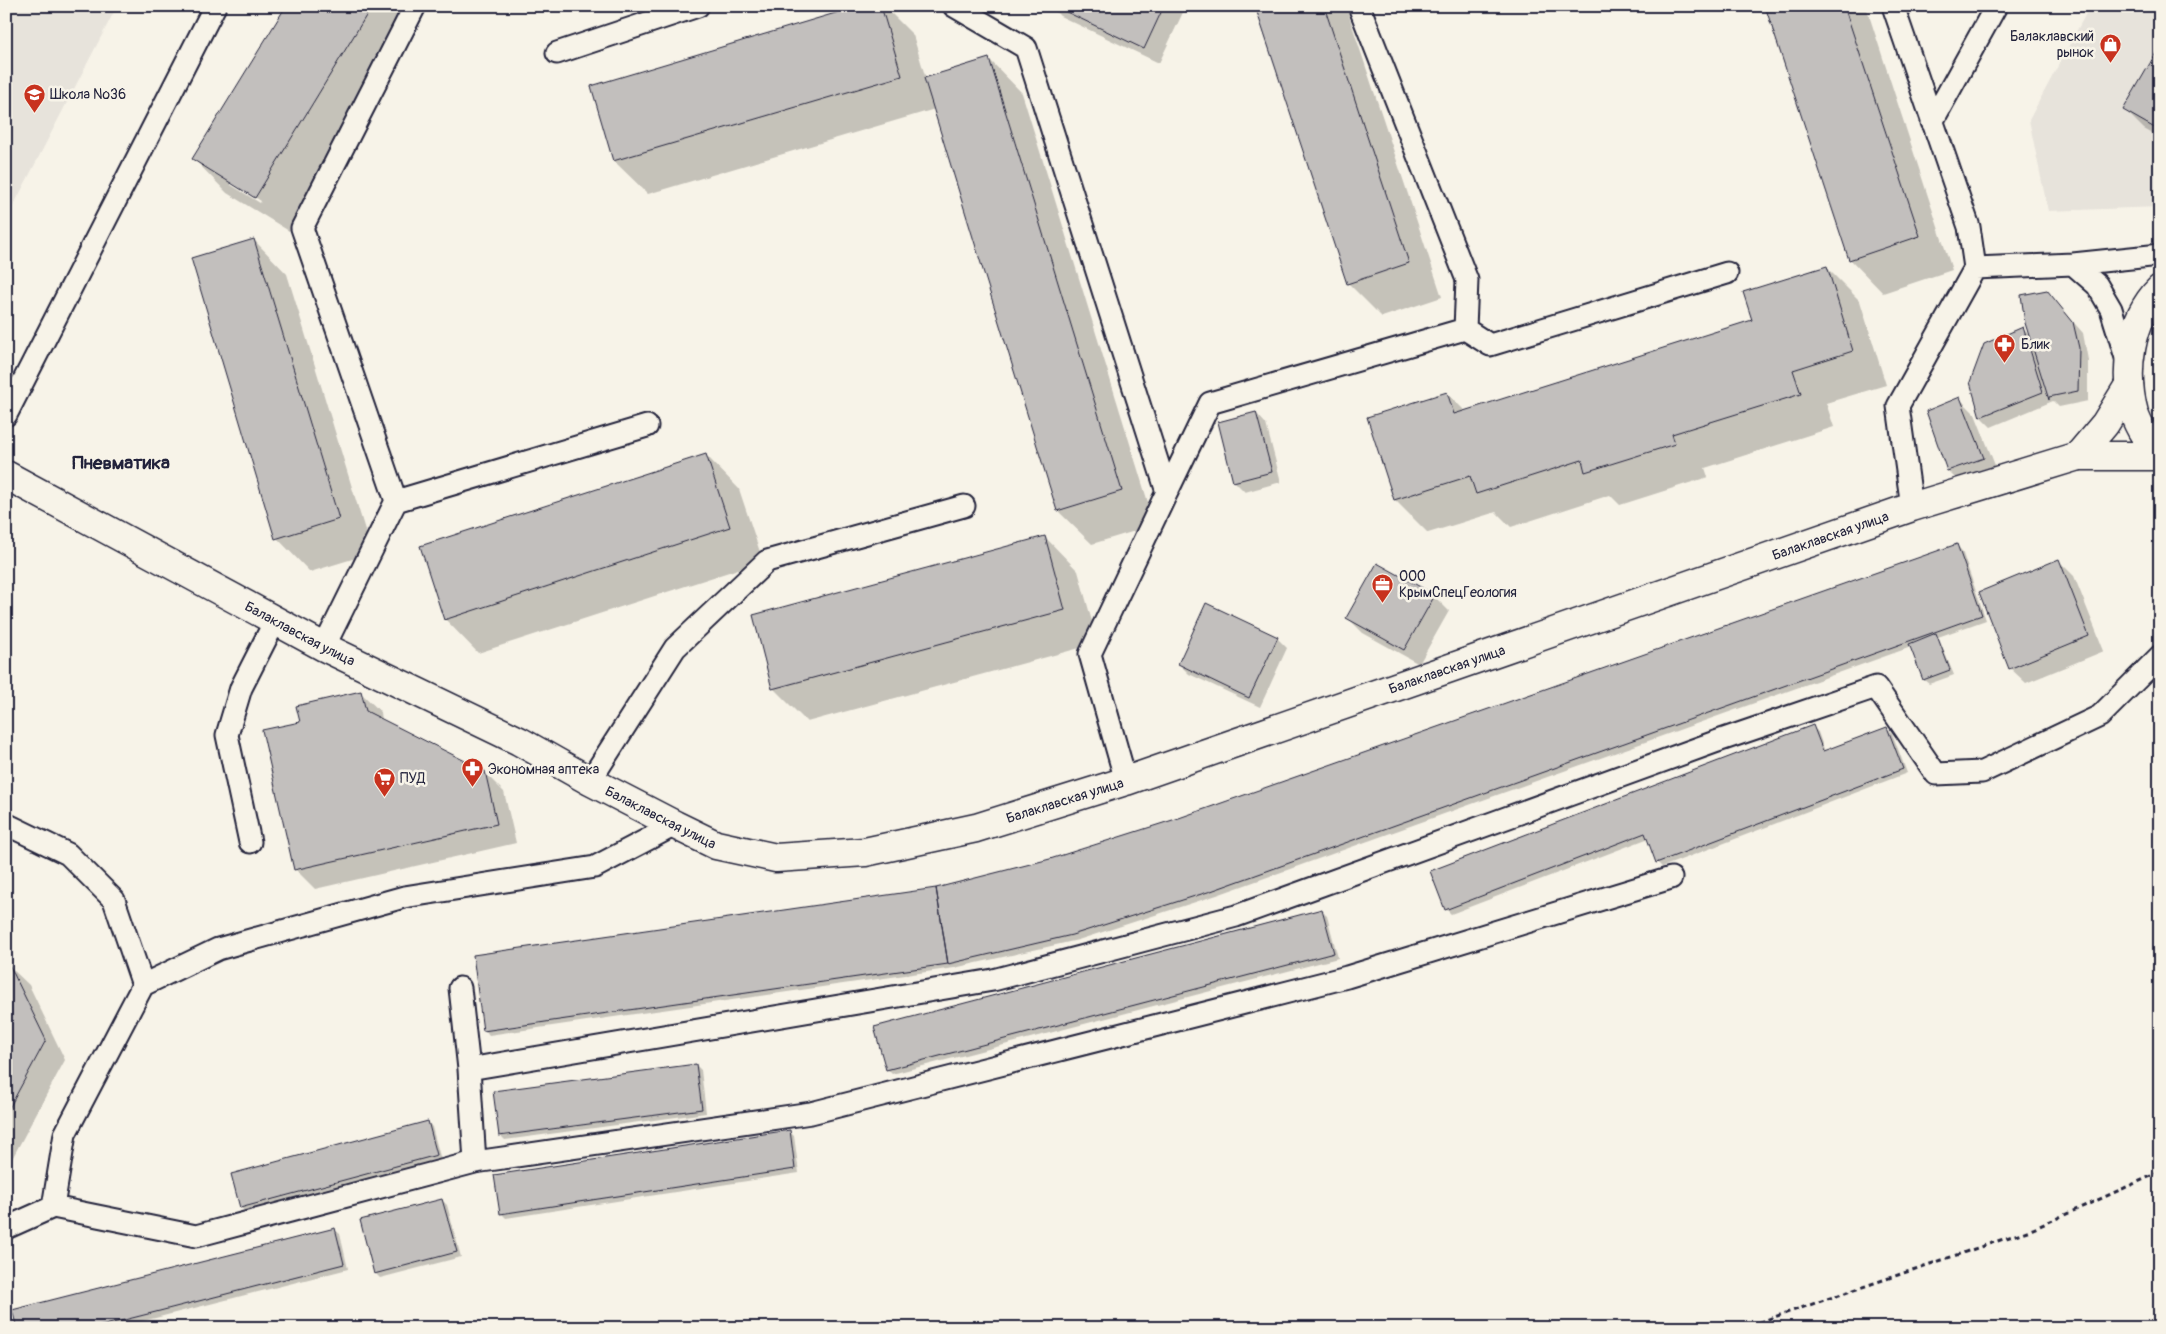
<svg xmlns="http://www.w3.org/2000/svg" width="2166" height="1334" viewBox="0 0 2166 1334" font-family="Pangolin,sans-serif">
<rect width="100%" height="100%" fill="#f7f3e8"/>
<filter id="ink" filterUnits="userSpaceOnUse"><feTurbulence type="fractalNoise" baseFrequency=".02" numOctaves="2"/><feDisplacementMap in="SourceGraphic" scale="10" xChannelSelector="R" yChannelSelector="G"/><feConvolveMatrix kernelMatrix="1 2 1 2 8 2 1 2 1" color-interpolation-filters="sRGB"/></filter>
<g filter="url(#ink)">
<path fill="#e7e3db" d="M6 6H117L6 220Z
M2090 6H2160V207L2048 211 2029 120Z"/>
<path fill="#0003" fill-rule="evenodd" d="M287 6H426L289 231 227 193 194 159ZM231 182 261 201 260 203 231 185Z
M863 6H884L913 35 926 79 989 59 1022 93 1155 525 1092 544 1058 511 935 109 648 194 614 161 592 86Z
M1050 6H1186L1159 63 1060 16Z
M1256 6H1343L1347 10 1442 297 1382 317 1348 283Z
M1767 6H1866L1952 270 1883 293 1850 259Z
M2160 48V138L2144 129 2125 110Z
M254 240 287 274 372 553 310 572 277 538Z
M1826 267 1860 301 1886 385 1826 403 1834 427 1705 468 1708 477 1620 505 1610 495 1511 527 1496 512 1428 533 1395 500 1369 418 1447 393 1466 412 1754 321Z
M2046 291 2083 333 2088 360V401L2059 407 2053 401 1991 427 1981 417 2023 329 2030 336Z
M1960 399 1975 414 1998 473 1963 486 1948 471Z
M1256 413 1266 424 1281 482 1245 492 1234 481Z
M706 455 739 489 763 561 478 653 445 619Z
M1045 537 1078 571 1098 643 807 722 774 689 754 616Z
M1957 546 1962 551 1986 620 1938 637 1954 675 1929 684 1924 680 1911 647 1217 895 1078 940 954 968 489 1035 485 1030 936 889 1050 860 1180 819Z
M2059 561 2074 576 2104 651 2026 683 2010 668Z
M1434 596 1449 611 1419 664 1363 633 1348 618Z
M1277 638 1287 648 1260 707 1189 674 1179 664Z
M361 693 381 712 382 721 484 772 504 792 516 843 315 889 295 869Z
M1813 727 1818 732 1825 752 1887 728 1892 733 1907 773 1662 867 1657 862 1649 838 1451 914 1446 909Z
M1322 911 1327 916 1338 958 892 1074 887 1069Z
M6 966H9L29 985 65 1060 6 1170Z
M696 1065 701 1070 706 1113 505 1140 500 1135Z
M428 1122 432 1127 441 1160 246 1212 241 1208Z
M789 1131 794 1136 799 1173 506 1218 501 1213Z
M442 1200 447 1205 461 1257 380 1278 375 1273Z
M335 1230 340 1234 348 1269 116 1328H18Z"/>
<path fill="#c2bfbd" stroke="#22223b" d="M286 6H372L255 198 192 159Z
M859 6H881L902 76 613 161 591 86Z
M1054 6H1164L1144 49Z
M1255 6H1324L1409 263 1347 284Z
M1765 6H1844L1920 236 1849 260Z
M2160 46V131L2123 110Z
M989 58 1122 491 1057 511 924 78Z
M254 239 339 519 275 539 191 258Z
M1827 266 1853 351 1793 370 1801 394 1672 434 1675 444 1585 472 1582 460 1476 494 1470 476 1394 500 1367 417 1447 392 1454 414 1752 320 1743 292Z
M2047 290 2073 322 2079 348 2078 391 2049 397V400L2025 323 2021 295Z
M2023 327 2043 392 1980 417 1970 382 1984 344Z
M1960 397 1984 458 1947 471 1926 411Z
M1256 412 1272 472 1233 482 1218 422Z
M706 454 730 527 444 620 420 546Z
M1045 536 1065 610 772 689 753 615Z
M1957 544 1982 615 1211 891 1072 935 948 964 936 888 1050 859 1179 818Z
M2059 559 2089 636 2009 669 1979 592Z
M1377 563 1435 595 1404 650 1346 618Z
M1206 603 1278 637 1249 698 1178 664Z
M1936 633 1950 670 1923 680 1909 644Z
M361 691 366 711 485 771 497 824 294 870 262 730 300 722 296 706Z
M1813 725 1823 751 1887 727 1903 769 1656 863 1645 833 1445 910 1430 871Z
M936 888 948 964 483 1031 473 955Z
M1322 909 1334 953 886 1070 874 1027Z
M9 964 46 1040 6 1114V965Z
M696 1064 702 1109 499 1136 493 1091Z
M428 1121 437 1155 240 1208 231 1174Z
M790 1130 795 1169 500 1214 494 1175Z
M442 1199 457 1252 374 1274 360 1220Z
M335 1228 344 1264 93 1328H17L12 1310Z"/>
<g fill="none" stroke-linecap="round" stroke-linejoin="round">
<defs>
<path id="lane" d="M954 6 1026 48 1167 492 1090 654 1126 781
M1359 6 1467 280 1465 329
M1893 6 1969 227 1975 268 1898 406 1912 507
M557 53 698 6
M1932 122 1996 6
M2073 264 2097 285 2111 309 2128 364
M1975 268 2073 264 2160 255
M6 415 215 6
M1167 492 1210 403 1465 329 1490 345 1727 273
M396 501 302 228 415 6
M324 647 396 501 647 426
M590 781 675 648 767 561 964 506
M6 824 68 854 114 900 143 985 65 1134 53 1207
M250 842 227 735 241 688 275 621
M143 985 218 949 404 897 595 867 675 825
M460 988 469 1069 475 1162
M469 1069 993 980 1236 916 1715 742 1876 687 1936 774 1982 772 2100 716 2160 656
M6 1228 53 1207 196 1236 475 1162 811 1113 1347 977 1671 878"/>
<g id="secondary">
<path d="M2160 289C2129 320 2123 373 2134 413 2139 429 2149 442 2160 456"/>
<path d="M2078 456H2160"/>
<path id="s1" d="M6 475 324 647 519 741 590 781 675 825 716 845 776 858 865 852 976 828 1126 781 1912 507 2078 456 2105 424 2129 385"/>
</g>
</defs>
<use href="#lane" stroke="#22223b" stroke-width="25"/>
<use href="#secondary" stroke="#22223b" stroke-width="31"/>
<path stroke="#22223b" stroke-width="3" stroke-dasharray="5 4" stroke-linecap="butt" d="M1742 1328 2033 1229 2160 1172"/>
<use href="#lane" stroke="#f7f3e8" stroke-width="21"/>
<use href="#secondary" stroke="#f7f3e8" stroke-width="28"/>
</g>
</g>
<defs>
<symbol id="shop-pin" viewBox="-11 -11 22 30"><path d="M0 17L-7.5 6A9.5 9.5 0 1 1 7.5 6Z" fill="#c8321e" stroke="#f7f3e8"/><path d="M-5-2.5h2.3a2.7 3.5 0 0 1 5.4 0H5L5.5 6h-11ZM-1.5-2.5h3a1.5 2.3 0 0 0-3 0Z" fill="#fff"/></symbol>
<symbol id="school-pin" viewBox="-11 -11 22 30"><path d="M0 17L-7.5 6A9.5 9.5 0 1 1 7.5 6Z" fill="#c8321e" stroke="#f7f3e8"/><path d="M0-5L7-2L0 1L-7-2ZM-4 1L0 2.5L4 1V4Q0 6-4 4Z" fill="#fff"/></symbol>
<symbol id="pharmacy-pin" viewBox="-11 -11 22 30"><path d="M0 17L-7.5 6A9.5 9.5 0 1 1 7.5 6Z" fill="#c8321e" stroke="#f7f3e8"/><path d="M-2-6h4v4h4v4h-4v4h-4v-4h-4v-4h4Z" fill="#fff"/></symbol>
<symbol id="office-pin" viewBox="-11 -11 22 30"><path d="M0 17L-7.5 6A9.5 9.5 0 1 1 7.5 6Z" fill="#c8321e" stroke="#f7f3e8"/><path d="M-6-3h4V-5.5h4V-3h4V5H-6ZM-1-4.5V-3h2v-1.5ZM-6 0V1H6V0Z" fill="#fff"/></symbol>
<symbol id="supermarket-pin" viewBox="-11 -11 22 30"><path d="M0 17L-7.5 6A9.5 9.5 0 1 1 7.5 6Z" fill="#c8321e" stroke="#f7f3e8"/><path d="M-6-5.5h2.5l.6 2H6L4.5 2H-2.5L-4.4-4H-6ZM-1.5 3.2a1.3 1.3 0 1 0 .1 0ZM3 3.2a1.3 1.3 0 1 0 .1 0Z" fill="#fff"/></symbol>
</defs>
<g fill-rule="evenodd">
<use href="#shop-pin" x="2098" y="32" width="25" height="34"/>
<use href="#school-pin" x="22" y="82" width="25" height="34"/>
<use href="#pharmacy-pin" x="1992" y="332" width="25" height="34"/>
<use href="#office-pin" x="1370" y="572" width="25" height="34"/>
<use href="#pharmacy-pin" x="460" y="756" width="25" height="34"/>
<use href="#supermarket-pin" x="372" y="766" width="25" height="34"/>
</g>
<g text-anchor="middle" stroke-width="5" stroke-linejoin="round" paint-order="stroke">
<g font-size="14" fill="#22223b" stroke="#f7f3e8" text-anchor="start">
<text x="2094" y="41" text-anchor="end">Балаклавский<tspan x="2094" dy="16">рынок</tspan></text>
<text x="50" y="99">Школа №36</text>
<text x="2021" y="349">Блик</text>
<text x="1399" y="581">ООО<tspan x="1399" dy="16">КрымСпецГеология</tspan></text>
<text x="488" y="774">Экономная аптека</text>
<text x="400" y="783">ПУД</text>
</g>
<g font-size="14" fill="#22223b" stroke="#f7f3e8">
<text dy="5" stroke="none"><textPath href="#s1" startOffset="1968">Балаклавская улица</textPath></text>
<text dy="5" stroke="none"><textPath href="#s1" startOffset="334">Балаклавская улица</textPath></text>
<text dy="5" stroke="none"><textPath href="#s1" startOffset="1562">Балаклавская улица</textPath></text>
<text dy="5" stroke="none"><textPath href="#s1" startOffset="1158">Балаклавская улица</textPath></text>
<text dy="5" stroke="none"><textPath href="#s1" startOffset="739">Балаклавская улица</textPath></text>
</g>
<g font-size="19" font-weight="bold" fill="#22223b" stroke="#f7f3e8">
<text x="121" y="469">Пневматика</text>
</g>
</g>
<rect width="2166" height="1334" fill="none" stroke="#f7f3e8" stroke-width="25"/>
<rect x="12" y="12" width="2141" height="1309" fill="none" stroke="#22223b" stroke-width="2" filter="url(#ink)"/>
</svg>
